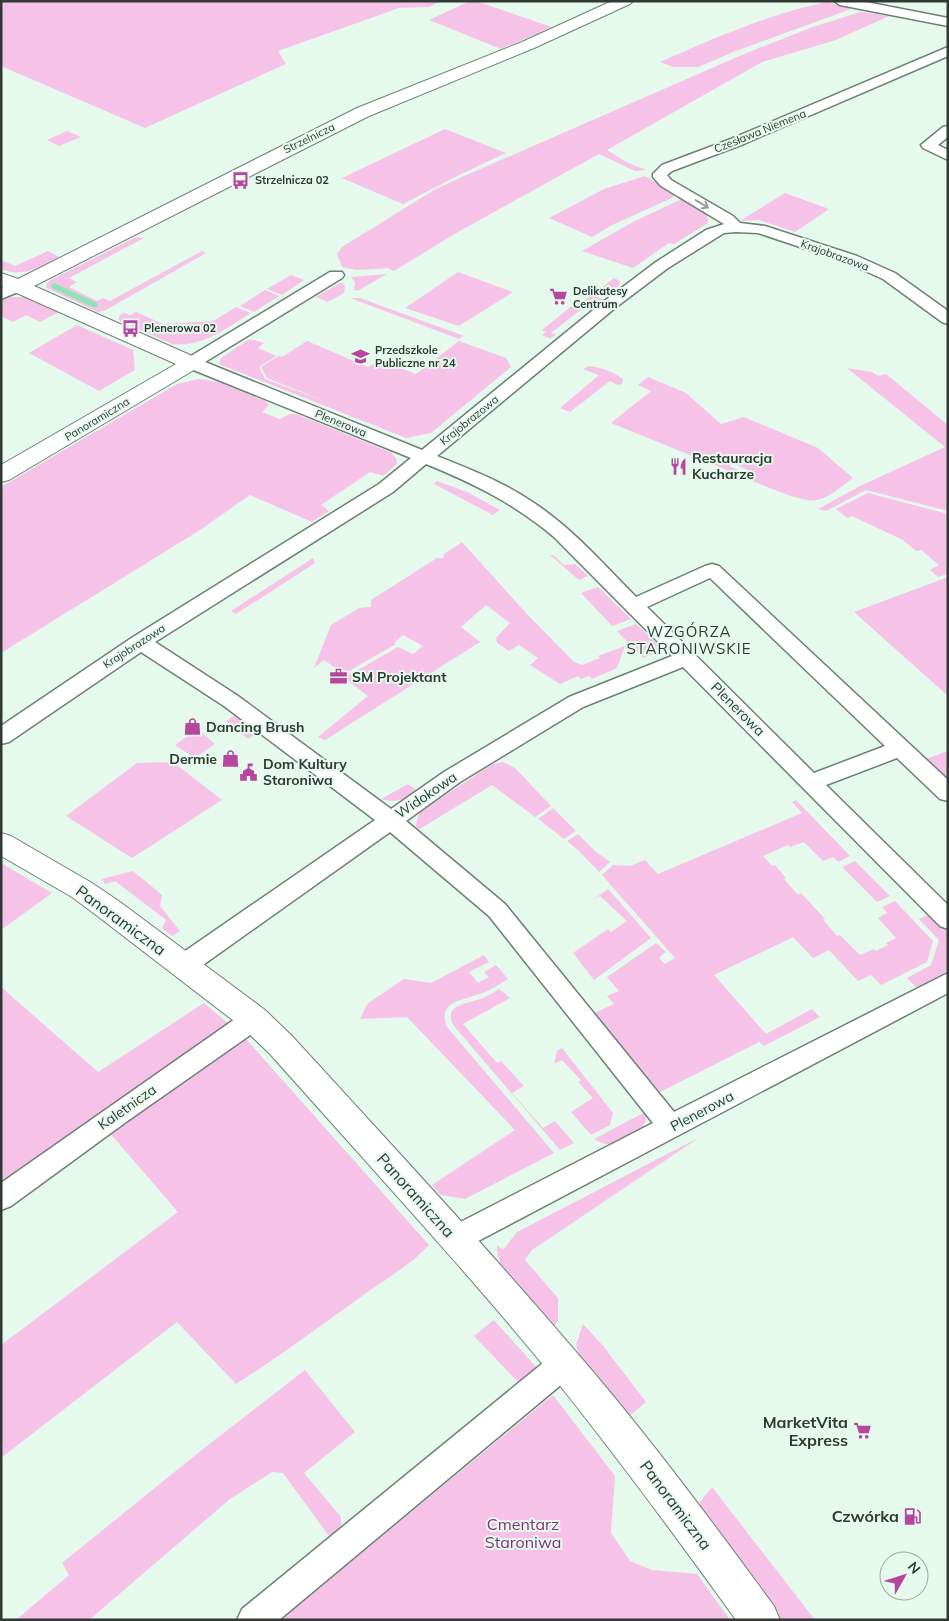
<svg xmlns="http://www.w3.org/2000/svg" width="949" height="1621" viewBox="0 0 949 1621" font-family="Mulish,sans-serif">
<rect width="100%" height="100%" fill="#e5f9ed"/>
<path fill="#f7c2e8" d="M1 1H441L429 7 399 8 278 51 286 64 145 128 1 66Z
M470 1H476L552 27 501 49 429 20Z
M827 2 851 9 736 51 698 67H673L660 62C715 38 768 14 827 2Z
M860 12 889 16 836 40 762 62 607 150 626 162 646 170 635 171 599 154 458 232 394 271 388 268 356 270 342 267 337 254 342 247 434 190 462 177 744 54 810 28Z
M445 129 506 153 457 176 403 204 342 178Z
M67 131 81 137 59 146 47 140Z
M645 176 675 194 672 198 612 225 592 237 549 218 604 189Z
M785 193 829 209 795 232 759 220 740 221Z
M684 198 709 213 707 214 708 223 674 244 669 243 633 268 582 251 633 222Z
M136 237 144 238 69 278 77 282 69 287 97 301 103 298 110 301 202 251 206 253 106 310 98 312 47 288 46 285 49 281Z
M48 251 59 257C38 267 25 278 1 269V260L15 266Z
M458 272 513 292 459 326 405 308Z
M387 274 357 291 354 290 355 282 351 277Z
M291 275 304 280 282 295 267 289Z
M614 278 620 281 619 286 606 295 601 294 597 297 604 300 602 302 593 300 551 333 556 335C552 339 546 338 542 335L546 332 542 330 573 305 580 304Z
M342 282 345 286 344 293 328 302 316 297Z
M265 290 279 296 254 312 240 306Z
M12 297H26L59 312 40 322 26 315 13 322 1 316V301Z
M350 298H360L464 336 459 339Z
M236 307 251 313C227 328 201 348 172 344L118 320 120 315 124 313 130 315 136 312 163 324 213 321Z
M77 325 133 350 135 370 99 391 29 353Z
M248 340H255L264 343 258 348 276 356 259 367 265 379 330 403 267 378 261 367 279 356 282 357 307 341 368 367 380 360 416 374 459 341 506 358 511 367 431 433 406 438 219 364 221 358Z
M589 366C600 367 614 372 623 379L622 384 618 385 610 381 570 412 560 408 599 375 583 369Z
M847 368 872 372 878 376 886 374 948 425V511L866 490 826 511 818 509 862 485 945 447Z
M648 377 686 393 721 424 744 417 818 448 853 478C843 485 829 498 817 500 802 504 759 483 743 477L750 471 732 463 729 466 742 472 739 475 611 423 651 391 638 385Z
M198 379 218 382 265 401 269 405 262 412 280 419 290 414H296L390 452 396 458 397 464 383 476 370 472 321 505 329 511 312 522 250 495 200 530 1 653V487L177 384Z
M437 481 467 492 500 510 493 515 436 485 434 484Z
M868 493 948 514V574L938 577 930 570 939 565 921 550 916 551 903 540 852 516 847 518 836 509Z
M462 542 526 613 574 662 582 665 600 658 598 656 625 646 617 668 592 679 589 676 581 679 578 676 560 684 530 665 538 658 519 645 509 651 497 643 496 638 510 623 486 605 461 627 480 642 325 740 318 737 368 696 344 678 398 647 413 654 423 646 403 635 394 643 396 644 344 674 324 660 314 668 331 625 359 608 371 607V600L437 558H444V554Z
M550 555H553L564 565 575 564 588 576 579 580Z
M313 558 315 563 236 614 231 611Z
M948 577V696L854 612Z
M598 587 631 619 612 626 581 593Z
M636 624 659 646 660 651 643 658 617 631Z
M237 714 260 732 248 739 226 721Z
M198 729 215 744 196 757H193L175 745Z
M948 751V783L923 760Z
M173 762 222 800 132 858 66 816 137 763Z
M503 762 515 768 551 806 535 817 492 785 418 830 416 825 419 812 493 764Z
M408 784 418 791C405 800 397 803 381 799Z
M796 800 850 856 838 862 833 857 823 861 804 842 790 847 788 845 763 856 772 866 775 865 786 878 784 879 798 895 801 893 825 919 823 920 837 936 840 935 860 955 874 949 876 951 888 945 886 943 896 938 878 918 887 913 882 907 895 901 933 941 927 962 881 985 871 975 858 981 829 950 813 958 793 937 714 975 766 1034 812 1009 820 1017 764 1046 759 1042 660 1092 592 1014 614 1004 607 996 619 991 607 977 656 943 666 952 659 958 665 964 675 958 602 875 613 865 630 866 645 860 658 874 802 813 792 802Z
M553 808 576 831 564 839 538 819Z
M578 834 595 851 610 862 599 872 578 850 567 841Z
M855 861 890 896 877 902 842 867Z
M1 863 52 893 1 930Z
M133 871 162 895 160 906 180 931 172 936 162 928 166 920 115 881 105 884 102 879Z
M608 889 651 938 594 980 573 953 608 929 611 932 627 921 600 896 594 899Z
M929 914 948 932V969C941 977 926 987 916 987L907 978 931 965 939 940 919 919Z
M484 955 489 962 469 972 478 983 489 977 484 972 496 965 508 979C500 984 492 989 483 993 466 1000 436 1000 447 1027L554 1153 465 1199 441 1195 432 1185 515 1130 407 1017 360 1019 367 1004 404 979 431 983Z
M1 987 98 1072 204 1003 231 1026 18 1176 1 1182Z
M499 989 510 998 463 1024 497 1063 501 1061 524 1086 512 1093 543 1128 555 1121 574 1143 560 1150 454 1026C441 1003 471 1004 485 997 490 995 494 992 499 989Z
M246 1039 429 1245C411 1265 384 1280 362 1296 320 1326 279 1357 236 1384L177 1322 1 1458V1345L178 1212 109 1132 231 1044Z
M562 1048 613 1113 610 1125 591 1135 571 1112 593 1098 578 1082 581 1080 562 1060 554 1064 557 1051Z
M645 1112 646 1120 640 1132 612 1145 602 1143 594 1139Z
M700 1137 532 1250 525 1260 558 1298V1320L552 1332C533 1309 495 1275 497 1245L503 1250 517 1232Z
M494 1320 537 1368 518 1382 474 1336Z
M583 1324 604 1347 646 1402 627 1418 582 1364 576 1345Z
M305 1370 355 1432 304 1473 341 1517V1527L332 1540 283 1473 272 1472 230 1499 89 1620H16L69 1575 62 1563 203 1449Z
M553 1395 615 1476 611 1533 630 1561 652 1570 697 1574 730 1620H280Z
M712 1487 815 1620H778L699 1512 700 1502Z"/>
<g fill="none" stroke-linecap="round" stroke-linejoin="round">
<path stroke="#8fe4b5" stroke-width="5.5" d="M54 286 95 305"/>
<defs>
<path id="minor" d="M834 1H861L948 18V26L840 5Z
M948 47V56L741 145 672 171 667 175 671 180 733 216 740 223 765 226 857 256 895 273 948 311V324L942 322 883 279 845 262 758 233 736 232 724 233 668 268 615 308 437 456C472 470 506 483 537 505 574 530 604 565 636 597L705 566 712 564 719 566 948 780V801L940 799 897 758 826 785 948 905V929L940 926 683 667 583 707 460 782 406 821 505 904 674 1112 948 973V993L465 1248 455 1251 445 1248 441 1239 445 1230 653 1123 489 916 390 832 193 972 184 974 175 972 172 965 175 958 375 820 224 706 141 652 9 742 1 744V726L133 637 379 484 411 458 186 367 183 363 186 359 330 272H342L344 275 342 278 205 362 422 450 603 302 656 262 706 230 724 224 661 186 653 177V174L662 165 731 139ZM426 464C473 483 515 504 554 537L672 656 569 697 444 772 391 809 238 696 155 642 393 492ZM710 578 885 746 814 773 647 607Z
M948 126V137L938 145 948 150V160L923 148 921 145 943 127Z
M19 281 25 283 27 286 25 289 1 299V288Z
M254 1009 263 1012 267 1019 263 1026 126 1122 11 1206 1 1210V1183L245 1012Z
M564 1351 574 1354 579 1364 574 1374 279 1620H237L242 1609 554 1354Z"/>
<path id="tertiary" d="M612 1H633L630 4 534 48 369 116 34 286 199 359 202 363 199 367 9 480 1 482V465L176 364 1 286V273L18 279 357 108 522 42Z
M1 833 11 836 92 883 120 902 265 1010 292 1036C388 1141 485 1245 577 1353 647 1434 711 1520 774 1606L780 1620H736C677 1538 617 1457 554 1378 463 1267 365 1161 270 1054L243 1028 100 918 72 897 1 856Z"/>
</defs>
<use href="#minor" stroke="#6e8075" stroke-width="3"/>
<use href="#tertiary" stroke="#6e8075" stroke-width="2"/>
<use href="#minor" fill="#fff" fill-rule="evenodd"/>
<use href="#tertiary" fill="#fff" fill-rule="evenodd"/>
</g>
<defs><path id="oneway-shaft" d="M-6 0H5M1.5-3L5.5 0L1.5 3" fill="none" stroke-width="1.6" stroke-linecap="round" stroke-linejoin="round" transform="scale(1.25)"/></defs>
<use stroke="#989c9a" href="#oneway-shaft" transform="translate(702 204) rotate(31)"/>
<defs>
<symbol id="bus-bare" viewBox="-9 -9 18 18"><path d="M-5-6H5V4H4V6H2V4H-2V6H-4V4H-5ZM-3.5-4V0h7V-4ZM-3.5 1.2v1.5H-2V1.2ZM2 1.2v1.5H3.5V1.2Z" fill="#b746a1" stroke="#e5f9ed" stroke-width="2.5" paint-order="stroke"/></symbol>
<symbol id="supermarket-bare" viewBox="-9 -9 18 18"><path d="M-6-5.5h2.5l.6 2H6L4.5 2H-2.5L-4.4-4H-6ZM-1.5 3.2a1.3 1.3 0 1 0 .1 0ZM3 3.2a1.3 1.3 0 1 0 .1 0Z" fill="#b746a1" stroke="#e5f9ed" stroke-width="2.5" paint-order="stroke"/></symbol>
<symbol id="school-bare" viewBox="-9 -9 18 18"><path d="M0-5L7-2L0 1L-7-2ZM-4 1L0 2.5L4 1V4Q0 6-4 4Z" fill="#b746a1" stroke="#e5f9ed" stroke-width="2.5" paint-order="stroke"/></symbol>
<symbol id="restaurant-bare" viewBox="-9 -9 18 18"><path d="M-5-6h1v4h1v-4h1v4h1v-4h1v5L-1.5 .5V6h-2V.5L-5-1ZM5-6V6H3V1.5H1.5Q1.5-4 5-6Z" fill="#b746a1" stroke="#e5f9ed" stroke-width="2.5" paint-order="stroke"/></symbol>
<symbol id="office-bare" viewBox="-9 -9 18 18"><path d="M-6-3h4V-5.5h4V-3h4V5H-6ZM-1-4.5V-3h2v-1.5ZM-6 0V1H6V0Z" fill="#b746a1" stroke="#e5f9ed" stroke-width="2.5" paint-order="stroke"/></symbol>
<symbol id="shop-bare" viewBox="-9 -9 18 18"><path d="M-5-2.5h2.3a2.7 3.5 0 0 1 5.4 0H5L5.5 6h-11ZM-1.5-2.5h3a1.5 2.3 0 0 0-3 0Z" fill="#b746a1" stroke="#e5f9ed" stroke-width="2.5" paint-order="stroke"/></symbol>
<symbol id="civic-bare" viewBox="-9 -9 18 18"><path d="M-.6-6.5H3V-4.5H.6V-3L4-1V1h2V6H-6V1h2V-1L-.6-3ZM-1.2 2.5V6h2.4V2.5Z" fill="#b746a1" stroke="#e5f9ed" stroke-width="2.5" paint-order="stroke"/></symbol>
<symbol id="fuel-bare" viewBox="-9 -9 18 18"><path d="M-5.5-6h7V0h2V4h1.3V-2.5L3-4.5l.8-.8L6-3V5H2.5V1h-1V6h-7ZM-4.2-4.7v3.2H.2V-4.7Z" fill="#b746a1" stroke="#e5f9ed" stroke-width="2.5" paint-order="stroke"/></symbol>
</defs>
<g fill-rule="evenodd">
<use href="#bus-bare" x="228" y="168" width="25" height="25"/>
<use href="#supermarket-bare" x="546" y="284" width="25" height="25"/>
<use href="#bus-bare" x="118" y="316" width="25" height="25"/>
<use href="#school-bare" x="348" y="344" width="25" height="25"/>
<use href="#restaurant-bare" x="666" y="454" width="25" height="25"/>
<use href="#office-bare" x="326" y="664" width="25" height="25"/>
<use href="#shop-bare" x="180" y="714" width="25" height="25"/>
<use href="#shop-bare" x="218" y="746" width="25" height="25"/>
<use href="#civic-bare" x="236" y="760" width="25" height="25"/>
<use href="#supermarket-bare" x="850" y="1418" width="25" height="25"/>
<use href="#fuel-bare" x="900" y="1504" width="25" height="25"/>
</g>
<g text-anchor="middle" stroke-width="4" stroke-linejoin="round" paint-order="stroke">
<g font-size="11" fill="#313934" stroke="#e5f9ed">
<text transform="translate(760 131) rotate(-22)" y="4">Czesława Niemena</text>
<text transform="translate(309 138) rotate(-26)" y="4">Strzelnicza</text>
<text transform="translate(835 255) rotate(20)" y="4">Krajobrazowa</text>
<text transform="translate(97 419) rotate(-31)" y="4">Panoramiczna</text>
<text transform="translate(469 420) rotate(-39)" y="4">Krajobrazowa</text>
<text transform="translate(341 423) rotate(22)" y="4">Plenerowa</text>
<text transform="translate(134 646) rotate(-33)" y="4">Krajobrazowa</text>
</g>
<g font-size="11" font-weight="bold" fill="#313934" stroke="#e5f9ed" text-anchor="start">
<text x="255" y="184">Strzelnicza 02</text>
<text x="573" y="295">Delikatesy<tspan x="573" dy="13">Centrum</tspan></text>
<text x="144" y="332">Plenerowa 02</text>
<text x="375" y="354">Przedszkole<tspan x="375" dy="13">Publiczne nr 24</tspan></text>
</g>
<g font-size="14" font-weight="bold" fill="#313934" stroke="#e5f9ed" text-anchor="start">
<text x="692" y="463">Restauracja<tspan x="692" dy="16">Kucharze</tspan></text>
<text x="352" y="682">SM Projektant</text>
<text x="206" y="732">Dancing Brush</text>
<text x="217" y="764" text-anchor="end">Dermie</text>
<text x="263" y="769">Dom Kultury<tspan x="263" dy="16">Staroniwa</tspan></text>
</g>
<g font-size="14" fill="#313934" stroke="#e5f9ed">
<text transform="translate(738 709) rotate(45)" y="5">Plenerowa</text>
<text transform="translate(426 795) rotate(-34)" y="5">Widokowa</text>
<text transform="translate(127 1107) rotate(-35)" y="5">Kaletnicza</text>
<text transform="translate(702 1111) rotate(-28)" y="5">Plenerowa</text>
</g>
<g font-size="15" letter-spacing="1" fill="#313934" stroke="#e5f9ed">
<text x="689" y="637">WZGÓRZA<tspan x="689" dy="17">STARONIWSKIE</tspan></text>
</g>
<g font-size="16" fill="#313934" stroke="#e5f9ed">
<text transform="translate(121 920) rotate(36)" y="6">Panoramiczna</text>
<text transform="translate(416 1195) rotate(48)" y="6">Panoramiczna</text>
<text transform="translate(676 1505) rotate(53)" y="6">Panoramiczna</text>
</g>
<g font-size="16" font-weight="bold" fill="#313934" stroke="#e5f9ed" text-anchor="end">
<text x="848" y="1428">MarketVita<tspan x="848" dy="18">Express</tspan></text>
<text x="899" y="1522">Czwórka</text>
</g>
<g font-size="16" fill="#843474" stroke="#e5f9ed">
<text x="523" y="1530">Cmentarz<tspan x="523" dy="18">Staroniwa</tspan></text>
</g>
</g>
<rect width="949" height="1621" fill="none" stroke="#313934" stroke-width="5"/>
<g transform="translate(904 1576) rotate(51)"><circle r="24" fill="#e5f9ed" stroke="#9daca3"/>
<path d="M0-4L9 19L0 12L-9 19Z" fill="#b746a1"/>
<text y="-8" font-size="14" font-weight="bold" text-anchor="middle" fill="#313934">N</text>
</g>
</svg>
